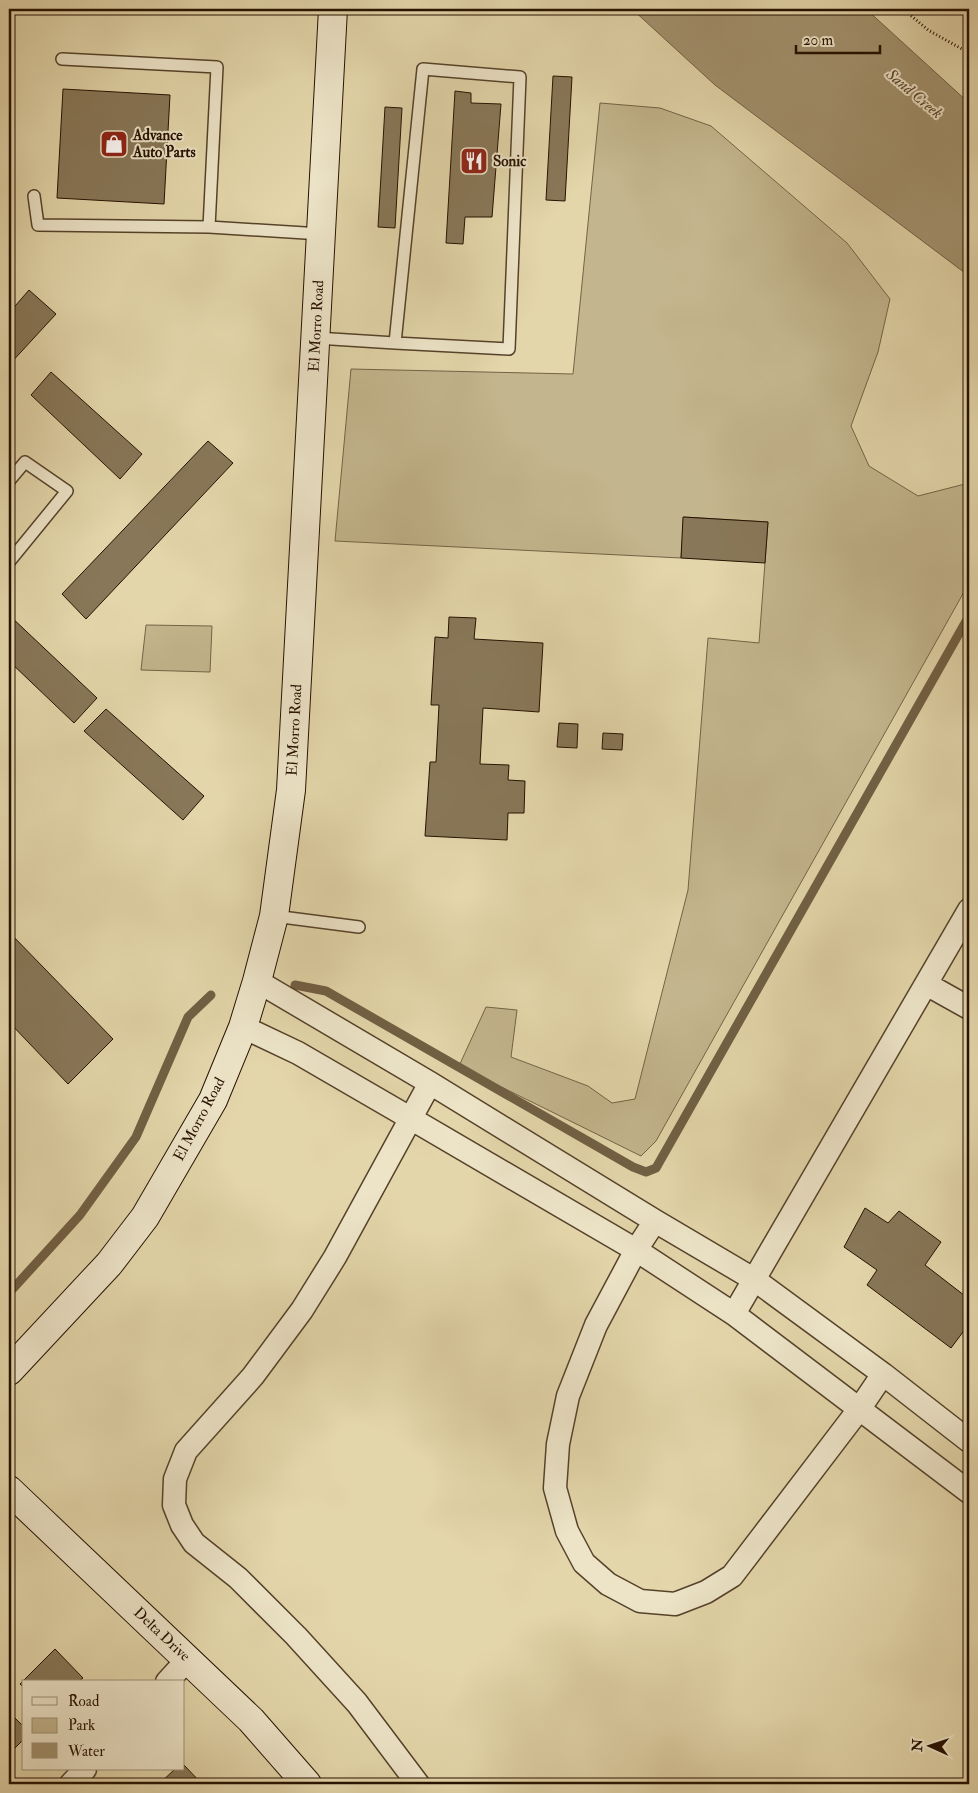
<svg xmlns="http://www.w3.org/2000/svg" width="978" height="1793" viewBox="0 0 978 1793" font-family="'IM FELL Double Pica',serif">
<rect width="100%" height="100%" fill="#e3d6aa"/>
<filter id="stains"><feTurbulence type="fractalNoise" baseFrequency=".004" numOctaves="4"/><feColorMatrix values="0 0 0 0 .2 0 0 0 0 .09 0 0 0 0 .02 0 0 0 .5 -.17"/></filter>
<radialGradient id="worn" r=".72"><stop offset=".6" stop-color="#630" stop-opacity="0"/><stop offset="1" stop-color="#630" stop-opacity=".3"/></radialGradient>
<path fill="#c3b58d" stroke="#746346" d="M600 103 660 108 711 126 847 243 890 299 878 352 851 426 869 466 918 496 969 483V583L656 1141 641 1156 459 1066 486 1007 517 1010 511 1057 588 1086 612 1103 635 1099 688 890 708 638 759 643 768 522 684 517 681 558 335 541 351 369 573 374Z
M146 625 212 626 210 672 141 670Z"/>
<path fill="#a39370" stroke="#715f43" d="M632 9H866L969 103V276L715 85Z"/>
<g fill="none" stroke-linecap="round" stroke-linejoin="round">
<path stroke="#715f43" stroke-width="9" d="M295 985 326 991 633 1167 646 1172 656 1168 969 616
M9 1293 80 1215 136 1137 188 1017 211 995"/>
</g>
<path fill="#887758" stroke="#261100" d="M553 76 572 77 565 201 546 200Z
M63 89 170 95 164 204 57 198Z
M455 91 471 93V103L501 104 492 217H465L463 244 446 243Z
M385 107 402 108 395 228 378 227Z
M29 290 56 314 9 365V313Z
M51 372 142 454 120 479 31 395Z
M208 441 233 463 86 619 62 594Z
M683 517 768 522 765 563 681 558Z
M9 615 97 698 74 723 9 661Z
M449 617 476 618 474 639 543 643 539 712 483 708 480 764 509 765 508 780 525 781 524 813H508L507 840 425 836 430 762H436L439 705H431L435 637 448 638Z
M106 709 204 796 183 820 84 731Z
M559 723 578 724 577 748 557 747Z
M603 733 623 734 622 750 602 749Z
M9 932 113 1039 68 1084 9 1022Z
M865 1208 888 1223 899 1211 941 1242 925 1265 969 1299V1324L951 1348 867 1285 877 1270 844 1247Z
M55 1649 83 1678 78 1682H24V1688L20 1684Z
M9 1712 24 1727V1739L9 1754Z
M184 1765 202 1784H159L175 1769H184Z"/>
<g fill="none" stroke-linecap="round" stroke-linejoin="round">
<defs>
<path id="lane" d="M62 59 217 67 209 227 321 234
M34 196 38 225 209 227
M316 338 395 343 423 69 520 77 509 349 395 343
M9 481 25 462 67 491 9 562
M274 916 359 927"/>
<path id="street" d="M257 981 430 1083 655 1221 755 1280 883 1374 969 1441
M926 984 969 1008
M243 1027 298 1053 410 1118 636 1250 734 1314 969 1492
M655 1221 636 1250 596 1325 568 1396 558 1444 555 1488 567 1531 584 1563 608 1584 640 1601 675 1604 706 1592 732 1576 860 1408 883 1374
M734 1314 969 910
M167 1682 188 1659
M71 1784 85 1769
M418 1784 357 1703 296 1636 238 1578 194 1543 182 1525 174 1505 175 1479 186 1451 253 1376 302 1310 335 1257 430 1083"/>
<path id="secondary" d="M9 1371 109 1264 145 1217 213 1100 243 1027 257 981 274 916 291 790 333 9
M9 1490 251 1720 307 1784"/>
</defs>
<use href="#lane" stroke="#55422a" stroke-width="14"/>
<use href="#street" stroke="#55422a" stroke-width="25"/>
<use href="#secondary" stroke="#261100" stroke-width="30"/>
<path stroke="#261100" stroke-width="3" stroke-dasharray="1 2.5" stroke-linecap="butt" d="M903 9 928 30 969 53"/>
<use href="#lane" stroke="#ede4c8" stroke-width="11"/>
<use href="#street" stroke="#ede4c8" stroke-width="22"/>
<use href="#secondary" stroke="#ede4c8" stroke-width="28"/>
</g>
<defs>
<symbol id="shop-square" viewBox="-11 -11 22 22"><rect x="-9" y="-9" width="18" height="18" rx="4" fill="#8f2418" stroke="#ede4c8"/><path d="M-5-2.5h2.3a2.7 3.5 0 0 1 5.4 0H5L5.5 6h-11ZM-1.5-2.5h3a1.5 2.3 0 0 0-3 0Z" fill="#fff"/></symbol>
<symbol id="restaurant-square" viewBox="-11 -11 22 22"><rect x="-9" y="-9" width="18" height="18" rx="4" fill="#8f2418" stroke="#ede4c8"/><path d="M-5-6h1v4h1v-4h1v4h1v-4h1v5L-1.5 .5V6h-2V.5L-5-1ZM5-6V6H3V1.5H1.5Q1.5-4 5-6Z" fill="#fff"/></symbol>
</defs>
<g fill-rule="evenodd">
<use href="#shop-square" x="98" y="128" width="32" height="32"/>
<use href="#restaurant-square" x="458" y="145" width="32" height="32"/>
</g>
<g text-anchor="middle" stroke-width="4" stroke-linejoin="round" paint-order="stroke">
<g font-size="15" font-weight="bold" fill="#261100" stroke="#ede4c8" text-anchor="start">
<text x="133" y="140">Advance<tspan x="133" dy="17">Auto Parts</tspan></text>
<text x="493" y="166">Sonic</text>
</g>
<g font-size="15" fill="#261100" stroke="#ede4c8">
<text transform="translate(316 326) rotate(-87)" y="5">El Morro Road</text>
<text transform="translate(294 730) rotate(-87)" y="5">El Morro Road</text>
<text transform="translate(199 1119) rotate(-62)" y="5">El Morro Road</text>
<text transform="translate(162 1634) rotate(43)" y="5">Delta Drive</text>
</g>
<g font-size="16" font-style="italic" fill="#58452d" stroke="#ede4c8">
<text transform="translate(915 93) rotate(40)" y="6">Sand Creek</text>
</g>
</g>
<rect width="978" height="1793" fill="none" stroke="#e3d6aa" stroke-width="30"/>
<rect x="10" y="10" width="958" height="1773" fill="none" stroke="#261100" stroke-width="2.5"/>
<rect x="15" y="15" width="948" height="1763" fill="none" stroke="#261100"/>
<rect x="22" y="1680" width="162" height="90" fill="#ede4c8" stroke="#9d9078"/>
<rect x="32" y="1697" width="25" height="8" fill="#ede4c8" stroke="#9d9078"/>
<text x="68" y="1706" font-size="15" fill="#261100">Road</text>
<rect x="32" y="1718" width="25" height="15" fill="#c3b58d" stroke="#9d9078"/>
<text x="68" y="1730" font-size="15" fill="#261100">Park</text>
<rect x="32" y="1743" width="25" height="15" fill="#a39370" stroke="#9d9078"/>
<text x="68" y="1756" font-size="15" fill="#261100">Water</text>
<g transform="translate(930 1746) rotate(273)" stroke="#ede4c8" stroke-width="4" paint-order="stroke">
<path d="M0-4L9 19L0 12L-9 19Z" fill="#261100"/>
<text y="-8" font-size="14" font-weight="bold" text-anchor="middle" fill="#261100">N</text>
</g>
<path d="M796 45v8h84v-8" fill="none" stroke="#261100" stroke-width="2.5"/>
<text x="803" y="45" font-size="15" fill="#261100" stroke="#ede4c8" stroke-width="4" paint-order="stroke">20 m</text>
<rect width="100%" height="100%" filter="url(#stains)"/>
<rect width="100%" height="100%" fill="url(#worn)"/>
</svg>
